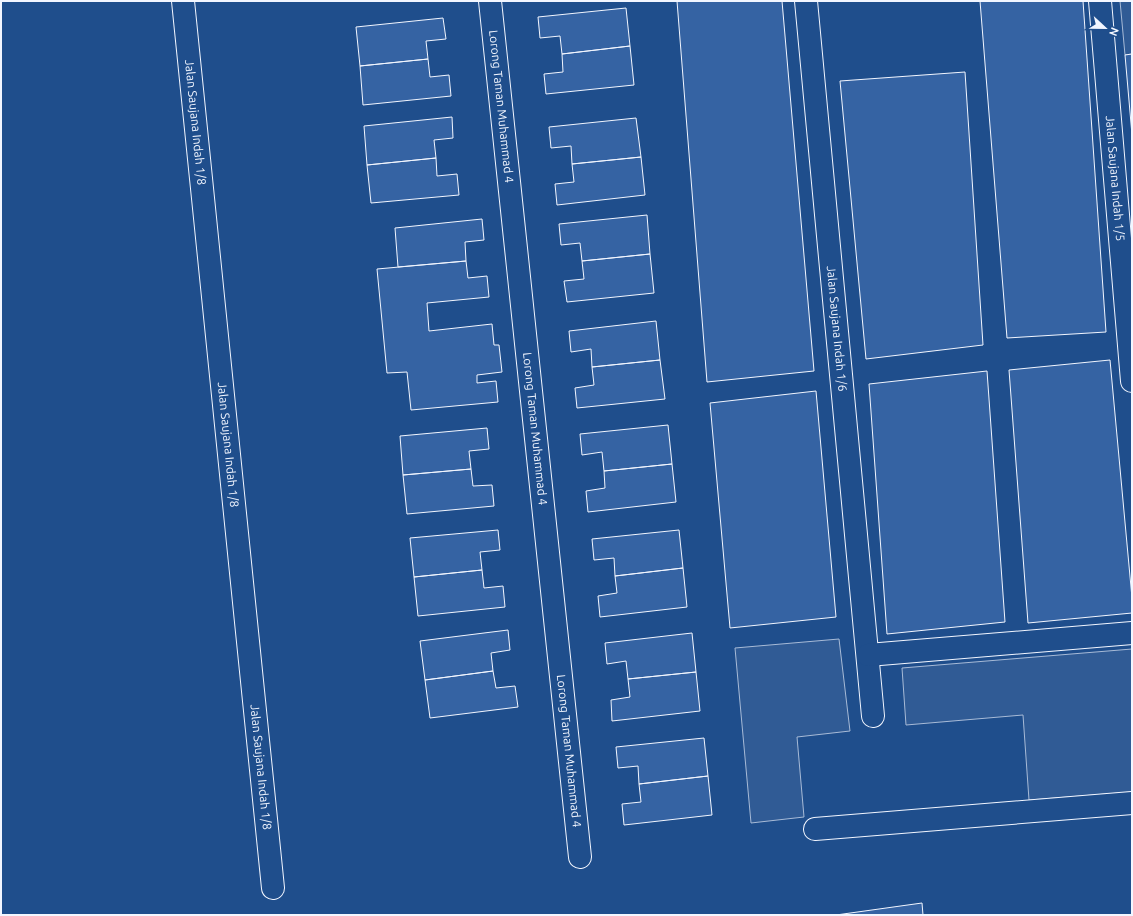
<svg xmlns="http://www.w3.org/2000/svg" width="1133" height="916" viewBox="0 0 1133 916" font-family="Ubuntu,sans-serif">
<rect width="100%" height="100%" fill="#1f4e8c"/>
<path fill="#305b95" stroke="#a8bbd7" d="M1120 1H1132V54L1125 55Z
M839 639 850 731 797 737 804 817 751 823 735 648Z
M1132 649V792L1029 800 1023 715 906 725 902 668Z"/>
<path fill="#3563a3" stroke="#f2f6ff" d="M677 1H782L814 371 707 382Z
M980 1H1083L1106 332 1007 338Z
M626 8 630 46 562 54 560 36 540 38 538 17Z
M443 18 446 39 426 41 428 59 360 66 356 27Z
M630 46 634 85 546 94 544 74 563 72 562 54Z
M1132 54V135L1125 55Z
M428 59 430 77 449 75 451 96 363 105 360 66Z
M965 72 983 345 866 359 840 81Z
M452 117 453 138 434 140 436 158 367 165 364 126Z
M636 118 641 157 572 164 571 146 551 148 549 127Z
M641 157 645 195 557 205 555 184 574 182 572 164Z
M436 158 437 176 457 174 459 195 371 203 367 165Z
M647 215 650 254 582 261 580 243 561 245 559 224Z
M482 219 484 240 465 242 466 261 398 267 395 228Z
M650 254 654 293 567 302 564 281 584 279 582 261Z
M466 261 468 278 487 276 489 297 427 303 429 331 492 324 494 345H499L502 372 477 375V383L496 381 498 402 411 410 407 372 387 373 377 269Z
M656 321 660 360 592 367 591 349 571 352 569 331Z
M660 360 665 399 577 408 575 388 594 385 592 367Z
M1110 360 1132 598V613L1028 623 1009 370Z
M987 371 1005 622 887 634 869 384Z
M816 391 836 617 730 628 710 403Z
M668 425 672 464 604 471 602 452 582 455 580 434Z
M487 428 489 449 469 451 471 469 403 475 400 436Z
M672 464 676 502 588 512 586 491 605 488 604 471Z
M471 469 473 486 492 485 494 506 407 514 403 475Z
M498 530 500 550 480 552 482 570 414 577 410 538Z
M679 530 683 568 615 576 614 558 594 560 592 539Z
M683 568 687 607 600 617 598 596 617 593 615 576Z
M482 570 484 588 503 586 505 607 418 616 414 577Z
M508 630 510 650 491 653 493 671 425 680 420 641Z
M692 633 696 672 628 679 626 661 607 664 605 643Z
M493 671 496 688 515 686 518 707 430 718 425 680Z
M696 672 700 711 612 721 611 700 630 697 628 679Z
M704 738 708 776 639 784 638 766 618 768 616 747Z
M708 776 712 815 624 825 622 804 641 802 639 784Z
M922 903 923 915H836Z"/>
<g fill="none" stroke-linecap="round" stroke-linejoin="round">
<defs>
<g id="minor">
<path id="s1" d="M183 1 273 888"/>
<path id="s2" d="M490 1 580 857"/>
<path id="s3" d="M806 1 873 716"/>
<path id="s4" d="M1100 1 1132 381"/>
<path d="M868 655 1132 633"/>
<path d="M815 829 1132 803"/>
</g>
</defs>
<use href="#minor" stroke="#f2f6ff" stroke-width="24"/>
<use href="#minor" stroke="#1f4e8c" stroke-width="22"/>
</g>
<g text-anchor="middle" stroke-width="3" stroke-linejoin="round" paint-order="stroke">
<g font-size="12" fill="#f2f6ff" stroke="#1f4e8c">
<text dy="4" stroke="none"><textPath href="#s2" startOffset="106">Lorong Taman Muhammad 4</textPath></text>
<text dy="4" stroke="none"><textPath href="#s1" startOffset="122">Jalan Saujana Indah 1/8</textPath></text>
<text dy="4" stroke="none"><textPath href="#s4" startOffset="178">Jalan Saujana Indah 1/5</textPath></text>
<text dy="4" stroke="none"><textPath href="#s3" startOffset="329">Jalan Saujana Indah 1/6</textPath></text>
<text dy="4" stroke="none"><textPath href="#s2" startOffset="430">Lorong Taman Muhammad 4</textPath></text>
<text dy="4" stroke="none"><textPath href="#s1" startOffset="446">Jalan Saujana Indah 1/8</textPath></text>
<text dy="4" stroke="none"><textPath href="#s2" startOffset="754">Lorong Taman Muhammad 4</textPath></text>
<text dy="4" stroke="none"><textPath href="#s1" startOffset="770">Jalan Saujana Indah 1/8</textPath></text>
</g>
</g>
<rect width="1133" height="916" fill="none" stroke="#f2f6ff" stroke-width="4"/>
<g transform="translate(1105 28) rotate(112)" stroke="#1f4e8c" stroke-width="3" paint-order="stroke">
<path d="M0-3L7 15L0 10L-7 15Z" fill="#f2f6ff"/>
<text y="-6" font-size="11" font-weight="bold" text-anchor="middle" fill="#f2f6ff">N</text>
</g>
</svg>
